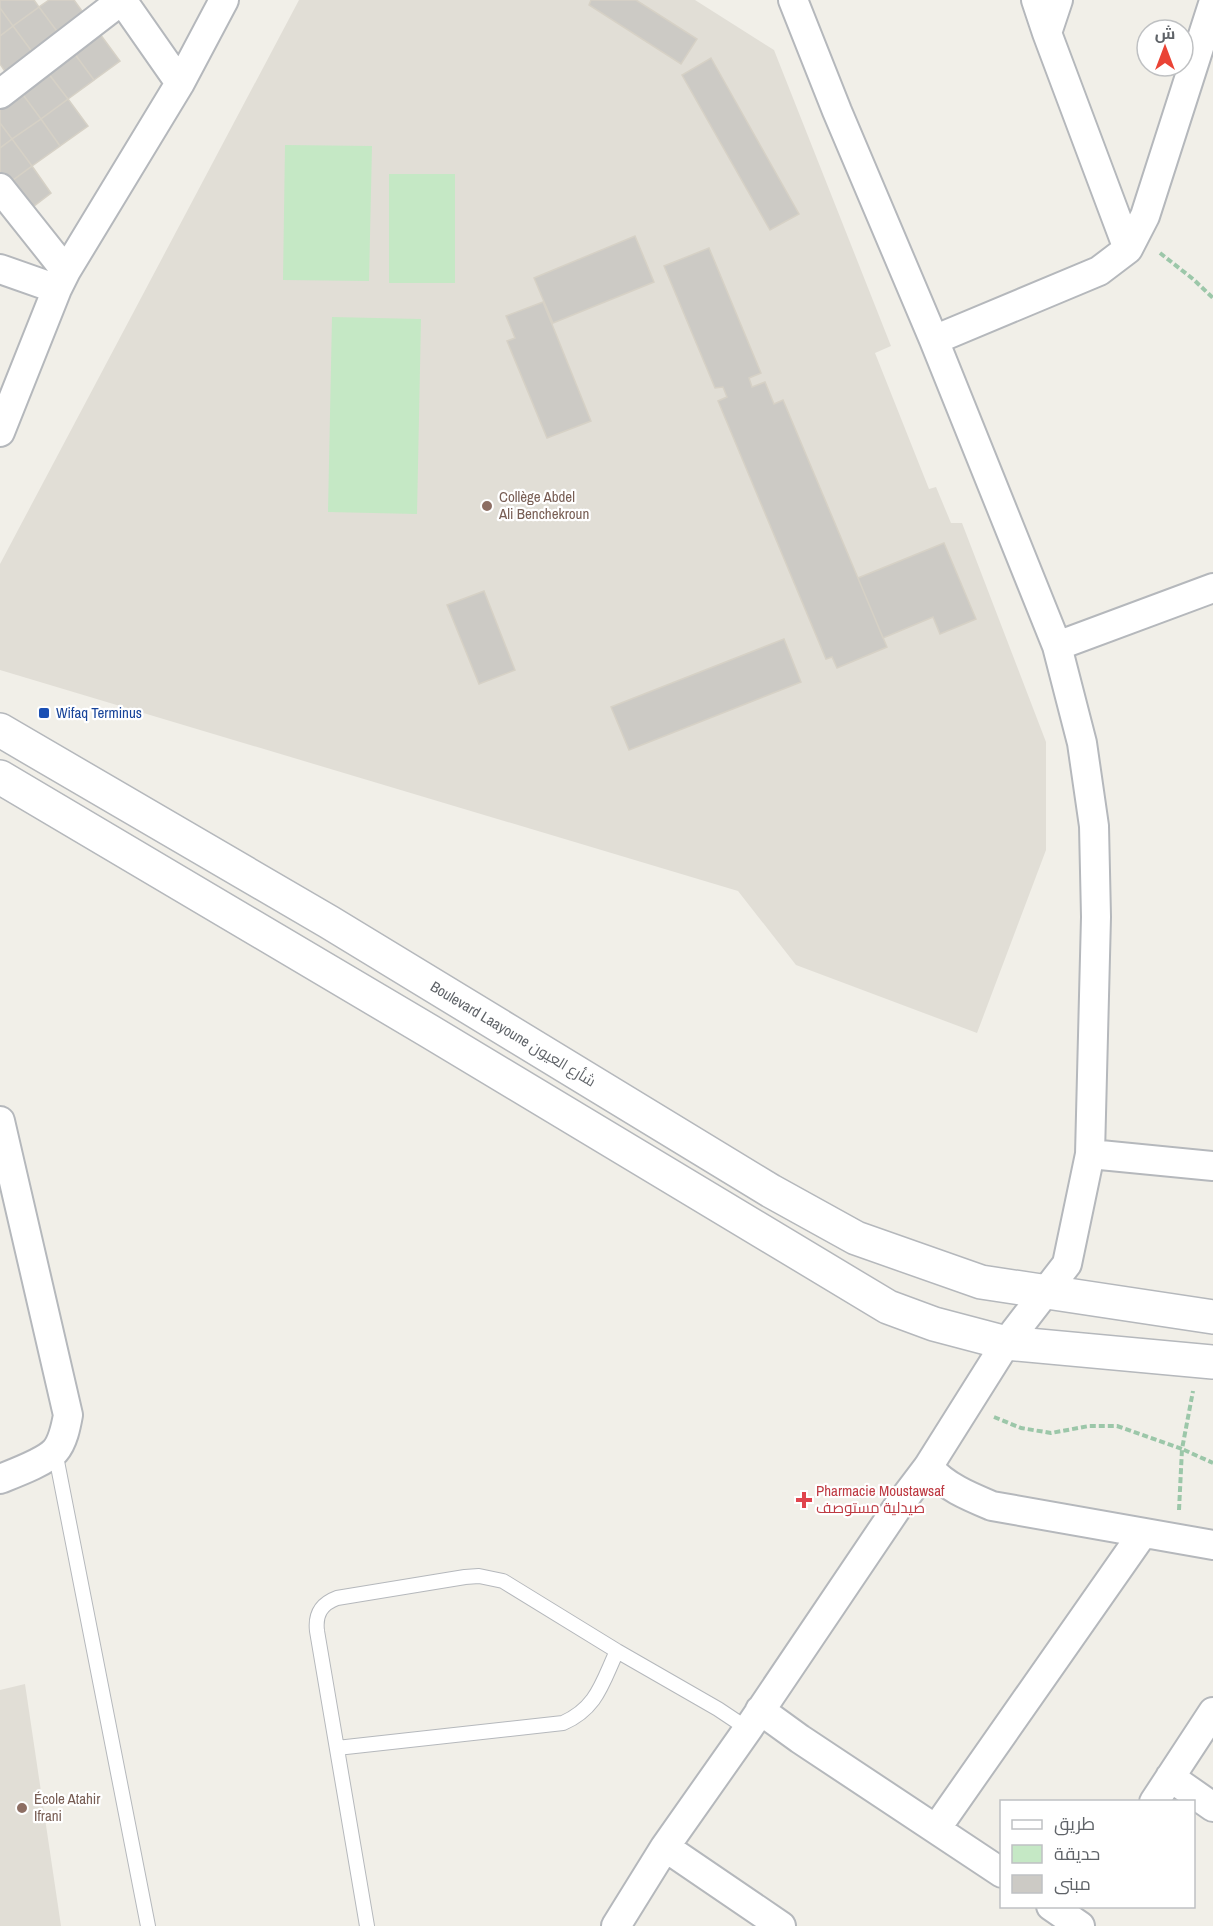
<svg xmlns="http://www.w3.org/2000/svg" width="1213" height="1926" viewBox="0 0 1213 1926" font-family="'Archivo Narrow',Cairo,sans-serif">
<rect width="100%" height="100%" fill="#f1efe8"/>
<path fill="#e1ded6" d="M299 0H695L774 50 891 346 875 353 929 489 936 487 951 523H962L1046 742V850L977 1033 796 965 738 891 0 670V564Z
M25 1684 61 1926H0V1690Z"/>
<path fill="#c5e8c5" d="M285 145 372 146 369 281 283 280Z
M389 174H455V283H389Z
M332 317 421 319 417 514 328 512Z"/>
<path fill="#cccac5" stroke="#d6d1c6" stroke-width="1.5" d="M0 0H34L39 7 13 26 0 8Z
M49 0H74L85 15 59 34 39 7Z
M591 0H636L697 39 681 64 589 5Z
M39 7 59 34 33 53 13 26Z
M0 8 13 26 0 36Z
M13 26 33 53 6 73 0 64V36Z
M100 34 120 61 94 80 74 53Z
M74 53 94 80 68 99 48 73Z
M711 58 799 214 770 230 682 75Z
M48 73 68 99 41 119 21 92Z
M21 92 41 119 12 139 0 123V108Z
M68 99 88 126 60 146 41 119Z
M41 119 60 146 32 166 12 139Z
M0 123 12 139 0 148Z
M12 139 32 166 5 186 0 179V148Z
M32 166 51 193 25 213 5 186Z
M635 236 654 282 553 323 534 278Z
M709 248 761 373 749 378 752 387 765 382 774 404 783 400 887 647 837 668 832 657 826 659 718 401 727 397 723 387 715 388 664 266Z
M543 302 591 421 547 438 507 341 515 338 506 316Z
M944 543 976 619 940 634 933 617 883 638 858 578Z
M484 591 515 670 479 684 447 605Z
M784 639 801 682 629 750 611 707Z"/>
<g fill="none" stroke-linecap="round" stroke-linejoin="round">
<defs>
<path id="service" d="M55 1451 148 1926
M337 1748 563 1723C597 1708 602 1683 617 1651
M367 1926 317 1631C315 1614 321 1604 337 1598L465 1577 479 1576 503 1581 617 1651 718 1709 748 1729"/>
<path id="minor" d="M122 0 180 83
M1036 0 1047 33 1058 0
M1047 33 1128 249
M0 94 122 0
M0 188 66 271
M0 269 57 289
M934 340 1099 271 1128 249 1145 216 1213 4
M0 432 57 289 66 271 180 83 224 0
M1057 646 1213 588
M0 1121 68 1415C66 1426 63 1442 55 1451 45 1462 15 1473 0 1479
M1090 1154 1213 1166
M928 1467C946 1487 968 1496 992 1506L1213 1545
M760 1710 800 1739 1002 1873
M1170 1777 1213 1807
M1154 1802 1213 1712
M936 1829 1143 1533
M665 1847 781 1926
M1051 1906 1080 1926
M616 1926 665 1847 748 1729 897 1508 928 1467 1006 1343 1067 1264 1090 1154 1096 917 1094 826 1082 743 1057 646 934 340 837 111 793 0"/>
<path id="tertiary" d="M0 730 329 922 771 1191 856 1238 981 1282 1213 1317
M0 777 429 1031 888 1307 934 1324 1006 1343 1213 1362"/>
</defs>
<use href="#service" stroke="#b5b8bc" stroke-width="16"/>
<use href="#minor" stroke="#b5b8bc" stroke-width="32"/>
<use href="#tertiary" stroke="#b5b8bc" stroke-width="36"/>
<path stroke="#9cc7a9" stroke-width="4" stroke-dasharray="6 3" stroke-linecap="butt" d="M1160 253 1193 279 1213 298
M994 1417 1021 1428 1051 1433 1089 1426H1117L1182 1449 1193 1391
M1179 1510 1182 1449 1213 1463"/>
<use href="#service" stroke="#fff" stroke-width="14"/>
<use href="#minor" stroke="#fff" stroke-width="28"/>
<use href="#tertiary" stroke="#fff" stroke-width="33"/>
</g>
<g fill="#8d6e63" stroke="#fff" stroke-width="2">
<circle cx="487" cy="506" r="6"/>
<circle cx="22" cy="1808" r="6"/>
</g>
<rect fill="#1a4fb4" stroke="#fff" stroke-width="2" x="38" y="707" width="12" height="12" rx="3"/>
<path fill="#e0444e" stroke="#fff" stroke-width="2" d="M801 1491h6v6h6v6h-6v6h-6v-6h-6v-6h6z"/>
<g text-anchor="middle" stroke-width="4.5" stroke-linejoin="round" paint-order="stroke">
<g font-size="15" fill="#785e54" stroke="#fff" text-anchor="start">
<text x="499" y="502">Collège Abdel<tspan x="499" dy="17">Ali Benchekroun</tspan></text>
<text x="34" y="1804">École Atahir<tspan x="34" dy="17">Ifrani</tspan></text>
</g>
<g font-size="15" fill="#164399" stroke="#fff" text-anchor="start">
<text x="56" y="718">Wifaq Terminus</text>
</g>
<g font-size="15" fill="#5f6368" stroke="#fff">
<text transform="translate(513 1034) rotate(31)" y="5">Boulevard Laayoune شأرع العيون</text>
</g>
<g font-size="15" fill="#be3a42" stroke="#fff" text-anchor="start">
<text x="816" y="1496">Pharmacie Moustawsaf<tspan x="816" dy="17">صيدلية مستوصف</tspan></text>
</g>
</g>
<rect x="1000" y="1800" width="195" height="108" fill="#ffffff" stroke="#bfc1c3" stroke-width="1.5"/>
<rect x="1012" y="1820" width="30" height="9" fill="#ffffff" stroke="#bfc1c3" stroke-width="1.5"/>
<text x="1054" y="1830" font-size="18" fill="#5f6368">طريق</text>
<rect x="1012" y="1845" width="30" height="18" fill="#c5e8c5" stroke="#bfc1c3" stroke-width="1.5"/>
<text x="1054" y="1860" font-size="18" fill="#5f6368">حديقة</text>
<rect x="1012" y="1875" width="30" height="18" fill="#cccac5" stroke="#bfc1c3" stroke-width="1.5"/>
<text x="1054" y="1890" font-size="18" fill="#5f6368">مبنى</text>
<g transform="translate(1165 48)"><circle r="28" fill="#ffffff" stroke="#bfc1c3" stroke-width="1.5"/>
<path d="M0-4.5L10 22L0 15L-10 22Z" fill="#ea4335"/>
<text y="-9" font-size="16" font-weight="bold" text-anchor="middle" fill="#5f6368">ش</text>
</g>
</svg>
